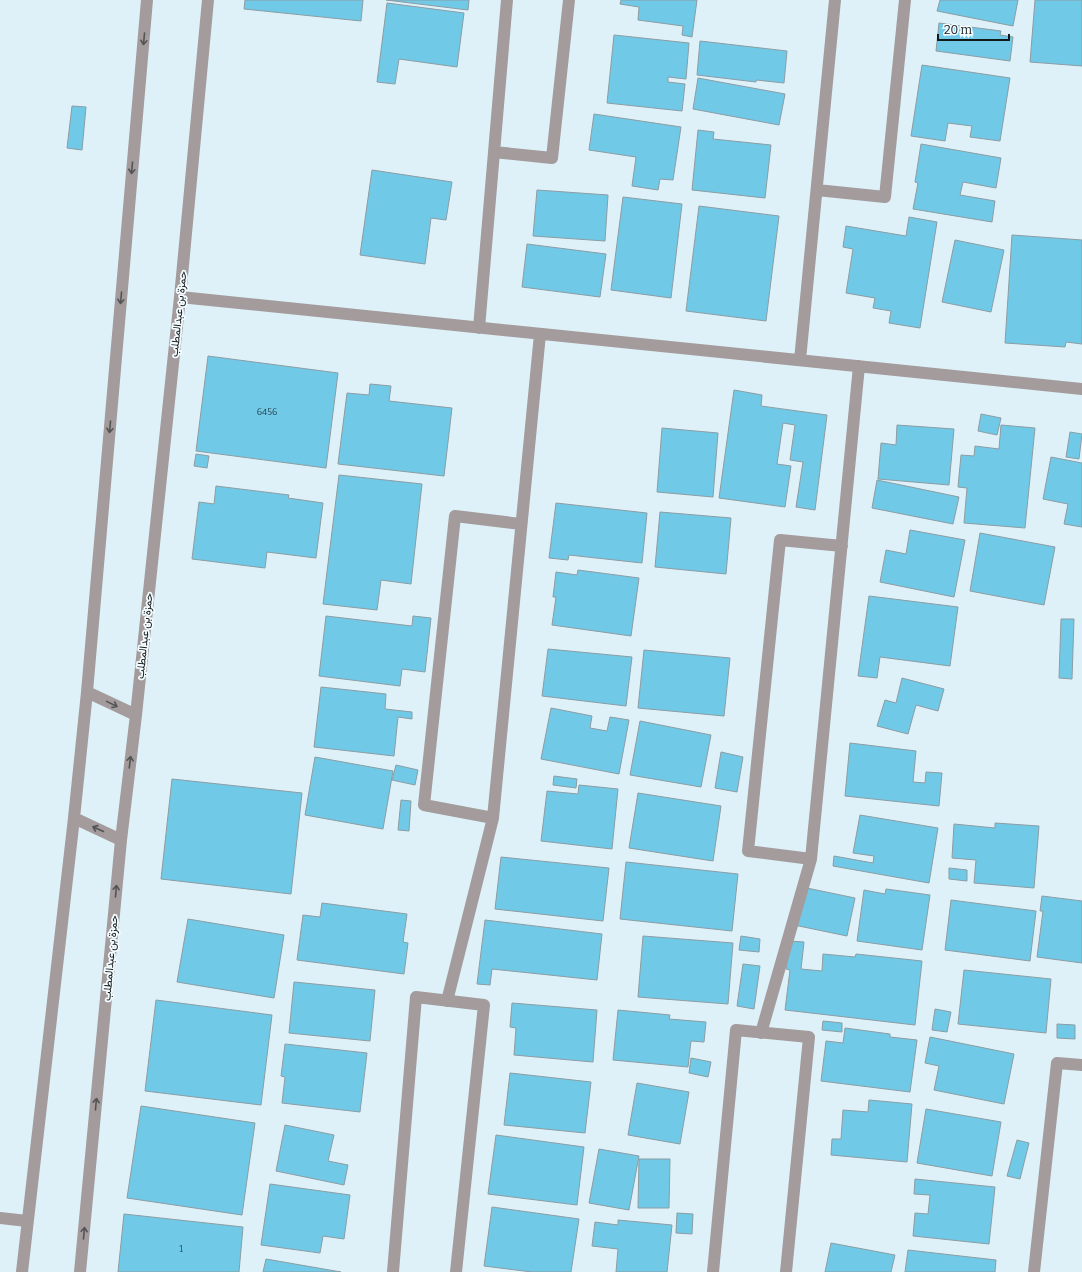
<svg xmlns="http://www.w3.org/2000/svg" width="1082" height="1272" viewBox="0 0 1082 1272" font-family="Bitter,Vazirmatn,serif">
<rect width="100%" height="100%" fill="#def1f8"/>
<path fill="#71c9e8" stroke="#8b9da3" d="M245 0H363L361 21 244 9Z
M386 0H469L468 10Z
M621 0H697L692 37 682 35 683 26 638 20 639 7 620 4Z
M940 0H1018L1013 26 937 11Z
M1035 0H1082V66L1030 62Z
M387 3 464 13 457 67 399 59 395 84 377 82Z
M939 23 1001 31 1000 35 1013 37 1010 61 936 51Z
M614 35 689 43 686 79 668 77V82L685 84 682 111 607 103Z
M700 41 787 51 784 83 756 80V82L697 75Z
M922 65 1010 78 1000 141 970 137 972 126 948 123 945 141 911 136Z
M698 78 785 94 779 125 693 109Z
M72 106 86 107 82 150 67 148Z
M594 114 681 127 673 180 660 179 658 190 632 186 636 157 589 150Z
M698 130 714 132 713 139 771 145 765 198 692 190Z
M921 144 1001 158 996 188 963 182 960 195 995 201 992 222 913 209 918 183 915 182Z
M372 170 452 182 446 220 431 218 425 264 360 255Z
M537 190 608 195 605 241 533 236Z
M623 197 682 204 671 298 611 290Z
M699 206 779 216 766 321 686 311Z
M909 217 937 222 920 328 889 323 891 311 873 308 875 298 846 293 853 249 843 247 846 226 906 236Z
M1012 235 1082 240V344L1066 342 1065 347 1005 343Z
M955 240 1004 250 991 312 942 302Z
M527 244 606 254 600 297 522 287Z
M208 356 338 373 326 468 196 451Z
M370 384 391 386 389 401 452 408 444 476 338 464 347 393 369 395Z
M734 390 762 395 761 406 827 415 815 510 796 507 803 462 790 460 795 425 783 423 777 464 791 466 785 507 719 498Z
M981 414 1001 418 997 435 978 431Z
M897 425 954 429 949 485 878 479 881 443 896 445Z
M1001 425 1035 428 1025 528 964 523 967 488 958 487 961 455 974 456 975 446 999 449Z
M662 428 718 433 713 497 657 492Z
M1070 432 1082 434 1079 459 1066 457Z
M196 454 209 456 207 468 194 466Z
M1051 457 1082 463V527L1064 524 1068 504 1043 499Z
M339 475 422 484 411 584 381 580 377 610 323 604Z
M877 480 959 497 953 524 872 508Z
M216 486 289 495 288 498 323 503 316 558 267 552 265 568 192 559 199 502 214 504Z
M556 503 647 513 642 563 569 555 568 560 549 558Z
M660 512 731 518 726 574 655 567Z
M910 530 965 540 954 597 880 582 886 550 906 554Z
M980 533 1055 547 1044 605 970 591Z
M578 570 639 578 631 636 552 625 556 597H553L556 572 577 575Z
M869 596 958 607 950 666 880 657 877 678 858 676Z
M326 616 412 626 413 616 431 618 425 672 402 669 400 686 319 676Z
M1061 619H1074L1072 679 1059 678Z
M548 649 632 657 626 706 542 696Z
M644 650 730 658 724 716 638 708Z
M902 678 944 689 938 711 916 705 908 734 877 726 885 700 896 703Z
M321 687 386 694 385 709 412 712V719L398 717 394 756 314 747Z
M551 708 592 716 590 728 607 731 610 717 629 720 619 774 541 759Z
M640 721 711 735 701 787 630 775Z
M850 743 916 751 913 782 925 783 926 772 942 773 939 806 845 796Z
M721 752 743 757 737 792 715 788Z
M315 757 393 771 383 829 305 815Z
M396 765 418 770 415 785 392 780Z
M554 776 577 779 576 788 553 785Z
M172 779 302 793 291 894 161 879Z
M579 785 618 789 612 849 541 841 547 791 578 794Z
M638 793 721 806 713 861 629 848Z
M401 800 411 801 409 831 398 830Z
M860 815 938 828 929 883 833 866 834 856 873 863 874 856 853 853Z
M995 823 1039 826 1034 888 974 883 976 860 952 858 954 824 995 828Z
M501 857 609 868 603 921 495 909Z
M626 862 738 874 732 931 620 919Z
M949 868 967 870V881L949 879Z
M802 887 855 898 847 936 794 925Z
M886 889 930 895 922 950 857 941 864 890 885 894Z
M1042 896 1082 901V963L1037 957 1043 911H1040Z
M951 900 1036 911 1030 961 945 950Z
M322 903 407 914 403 942 408 943 404 974 297 960 303 915 320 917Z
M188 919 284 935 274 998 177 982Z
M485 920 602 934 597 980 492 969 490 985 477 984Z
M643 936 733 943 728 1004 638 997Z
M741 936 760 939 759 952 739 950Z
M789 941 804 942 801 969 822 971 823 954 855 957 856 954 922 961 915 1025 785 1010 790 970 786 969Z
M743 964 760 966 754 1009 737 1006Z
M964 970 1051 979 1046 1033 958 1024Z
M294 982 375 990 370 1041 289 1033Z
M156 1000 272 1015 261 1105 145 1091Z
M512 1003 597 1010 593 1062 514 1055 516 1028 510 1027Z
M935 1009 951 1012 947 1032 932 1030Z
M618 1010 670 1015 669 1019 706 1022 704 1042 691 1041 688 1067 613 1060Z
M823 1021 842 1023V1032L822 1030Z
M1057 1024 1075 1025V1039L1057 1038Z
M845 1028 890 1034V1037L917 1040 910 1092 821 1081 826 1041 843 1043Z
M930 1037 1014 1054 1004 1104 934 1090 939 1066 925 1063Z
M285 1044 367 1053 360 1112 282 1103 285 1077 281 1076Z
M691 1058 711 1062 708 1077 689 1073Z
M510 1073 591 1082 585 1133 504 1125Z
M637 1083 689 1092 680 1144 628 1135Z
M869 1100 912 1104 907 1162 831 1155 832 1139H841L843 1110 868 1112Z
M141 1106 255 1123 242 1215 127 1198Z
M926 1109 1001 1122 992 1176 917 1163Z
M285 1125 334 1135 328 1161 348 1165 344 1185 276 1171Z
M496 1135 584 1147 577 1205 488 1194Z
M1017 1140 1029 1143 1020 1179 1007 1176Z
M599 1149 639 1156 629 1210 589 1203Z
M639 1159H670L669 1208H638Z
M915 1179 995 1187 989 1244 913 1236 915 1213 928 1214 930 1195 914 1194Z
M270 1184 350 1195 344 1239 323 1236 320 1253 261 1245Z
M492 1207 579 1219 571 1272H532L484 1266Z
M677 1213 693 1214 692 1234 676 1233Z
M124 1214 243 1227 239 1272H118Z
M618 1220 672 1225 667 1272H616L618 1249 592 1246 595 1222 618 1225Z
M831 1243 895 1255 891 1272H825Z
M908 1250 996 1260 995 1272H905Z
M266 1259 341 1272H263Z"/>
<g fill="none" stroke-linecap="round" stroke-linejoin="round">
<path stroke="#a39b9c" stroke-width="12" d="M494 152 552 158 569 0
M817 190 885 197 905 0
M180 297 1082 389
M479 328 507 0
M800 360 835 0
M521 524 455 516 424 805 493 818 540 334
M842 546 780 540 748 851 811 859 859 366
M87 692 136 715
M74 818 121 840
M447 1001 493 818
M761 1033 811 859
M0 1218 27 1221
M22 1272 74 818 87 692 147 0
M80 1272 121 840 136 715 180 297 208 0
M393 1272 416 997 484 1005 456 1272
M713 1272 736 1030 809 1037 786 1272
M1034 1272 1057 1063 1082 1065"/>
</g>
<defs><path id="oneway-shaft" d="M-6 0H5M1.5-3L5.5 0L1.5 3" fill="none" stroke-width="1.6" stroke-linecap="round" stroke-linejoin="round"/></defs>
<g stroke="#535455">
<use href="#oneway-shaft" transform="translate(144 39) rotate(95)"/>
<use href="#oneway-shaft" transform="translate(132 168) rotate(95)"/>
<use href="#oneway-shaft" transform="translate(121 298) rotate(95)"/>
<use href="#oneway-shaft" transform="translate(110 427) rotate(95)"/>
<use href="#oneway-shaft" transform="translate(112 704) rotate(26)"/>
<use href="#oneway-shaft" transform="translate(130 762) rotate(-83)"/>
<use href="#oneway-shaft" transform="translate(98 829) rotate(-156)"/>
<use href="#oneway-shaft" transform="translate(116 891) rotate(-85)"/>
<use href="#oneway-shaft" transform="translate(96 1104) rotate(-85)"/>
<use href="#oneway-shaft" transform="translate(84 1233) rotate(-85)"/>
</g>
<g text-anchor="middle" stroke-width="3.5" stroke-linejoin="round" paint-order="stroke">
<g font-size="9" fill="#2a454e">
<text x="267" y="415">6456</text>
<text x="181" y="1252">1</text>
</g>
<g font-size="11" fill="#12191b" stroke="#f4fcff">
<text transform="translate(178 314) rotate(-84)" y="4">حمزة بن عبدالمطلب</text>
<text transform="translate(144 636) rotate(-84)" y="4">حمزة بن عبدالمطلب</text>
<text transform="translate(110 958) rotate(-85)" y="4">حمزة بن عبدالمطلب</text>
</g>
</g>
<path d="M938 34v6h71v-6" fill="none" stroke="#12191b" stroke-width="2"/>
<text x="944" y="34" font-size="12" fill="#12191b" stroke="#f4fcff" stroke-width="3" paint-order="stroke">20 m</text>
</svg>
